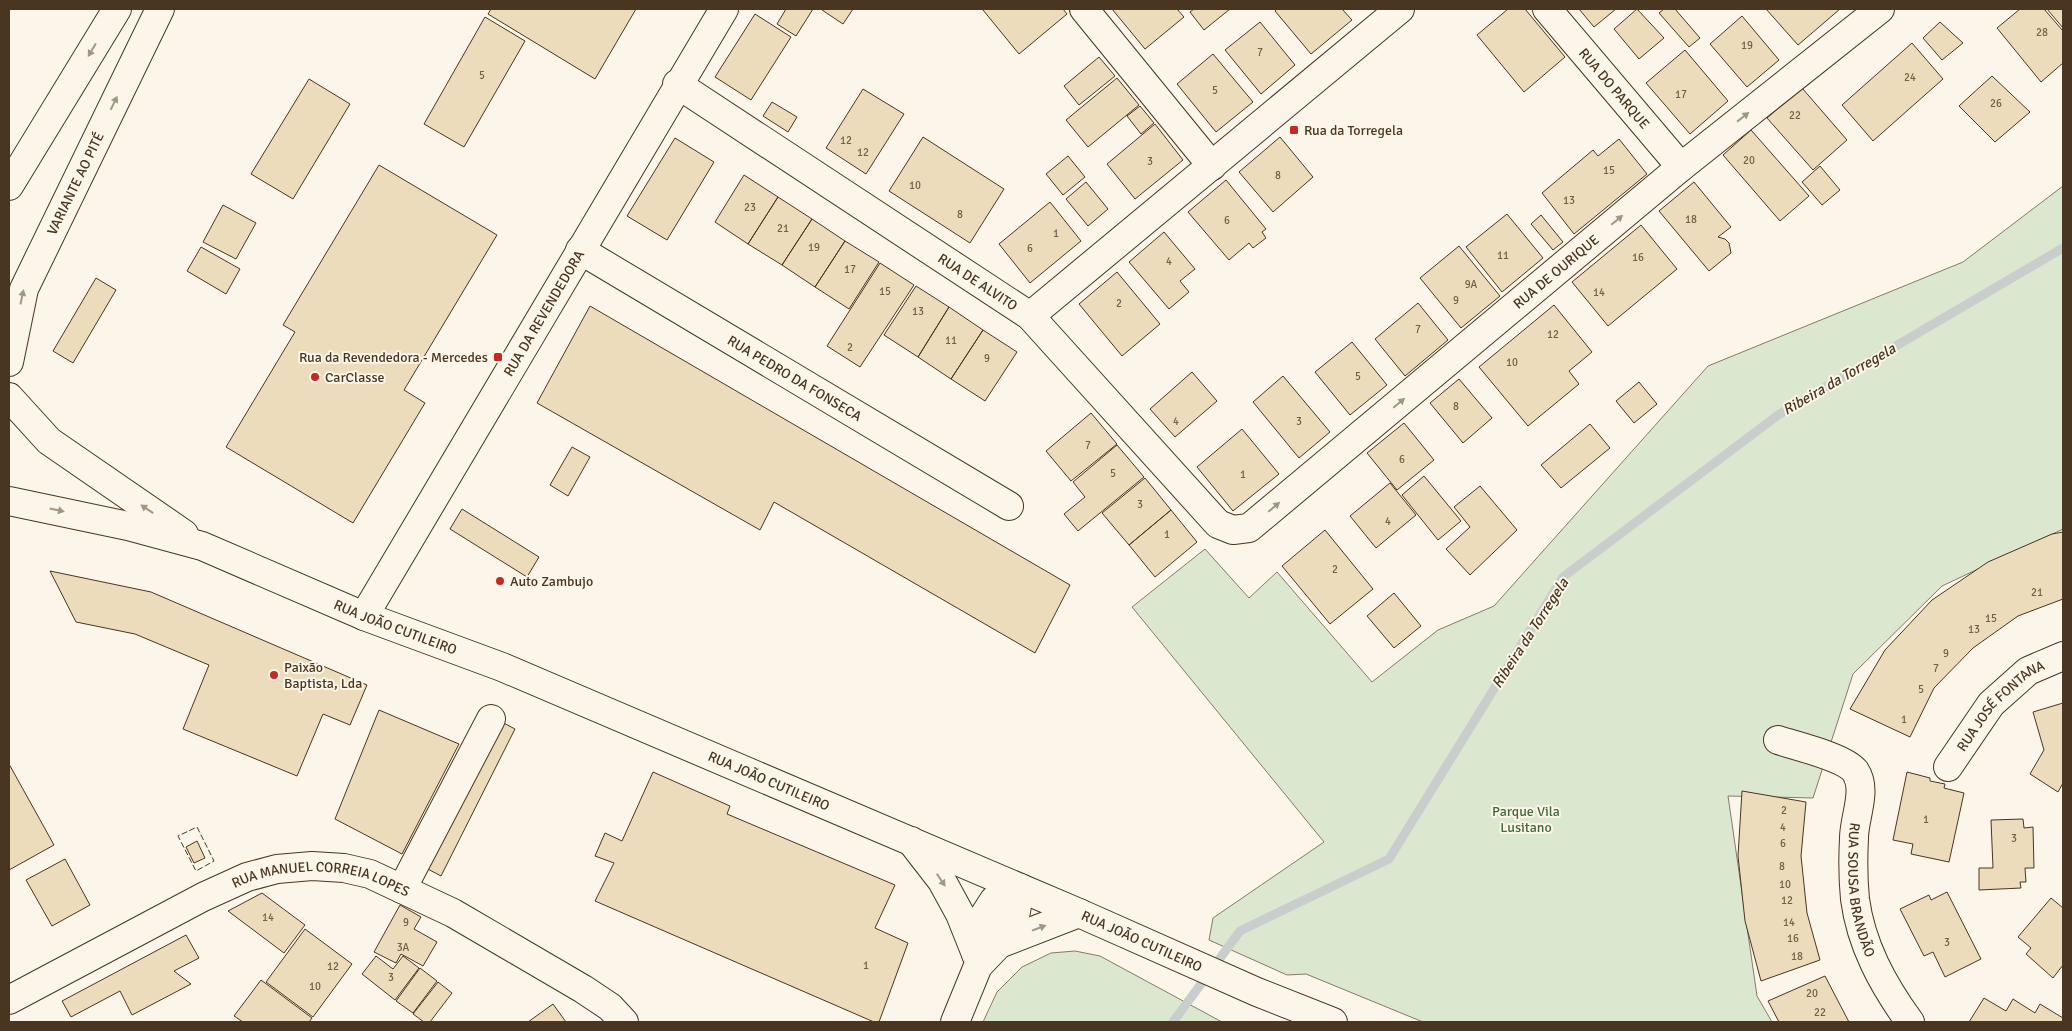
<svg xmlns="http://www.w3.org/2000/svg" width="2072" height="1031" viewBox="0 0 2072 1031" font-family="Signika,sans-serif">
<rect width="100%" height="100%" fill="#fbf6e9"/>
<path fill="#dce7d0" stroke="#887966" d="M2063 186V529L1942 586 1853 674 1813 798 1728 796 1757 996 1772 1022H1423L1306 974 1287 975 1209 940 1213 918 1324 842 1132 607 1205 549 1249 598 1277 572 1372 682 1438 630 1494 606 1708 366 1963 262Z
M1075 951 1100 956 1222 1022H983L997 992 1022 967 1051 953Z"/>
<g fill="none" stroke-linecap="round" stroke-linejoin="round">
<path stroke="#c9cecd" stroke-width="9" d="M1173 1022 1240 931 1389 859 1563 577 1778 415 2063 248"/>
</g>
<path fill="#ecdcbc" stroke="#4a3520" d="M491 9H636L595 79 488 14Z
M786 9H813L796 36 777 24Z
M823 9H853L843 24 822 10Z
M985 9H1063L1067 14 1019 54 983 10Z
M1112 9H1177L1184 17 1145 49Z
M1194 9H1230L1204 30 1190 12Z
M1277 9H1342L1352 20 1311 54 1275 11Z
M1508 9H1525L1565 57 1524 92 1477 35Z
M1579 9H1616L1594 27Z
M1637 9 1664 38 1639 59 1614 29Z
M1664 9H1675L1700 38 1689 47 1659 13Z
M1766 9H1840L1798 45Z
M2020 9H2044L2063 31V63L2041 82 1997 28Z
M2047 9H2063V28Z
M755 14 791 37 751 100 715 77Z
M1742 16 1779 60 1747 87 1710 44Z
M485 17 525 41 464 147 424 124Z
M1260 22 1295 65 1261 94 1225 50Z
M1940 22 1963 43 1942 60 1923 38Z
M1912 43 1943 79 1873 141 1842 105Z
M1685 50 1728 101 1690 134 1646 83Z
M1213 54 1253 102 1216 132 1177 84Z
M1099 57 1115 76 1079 105 1064 86Z
M1992 76 2030 112 1995 142 1959 106Z
M1117 78 1139 105 1088 147 1066 120Z
M309 79 350 104 293 199 251 174Z
M1802 88 1847 140 1813 170 1767 118Z
M863 89 904 114 866 174 826 148Z
M772 102 797 117 788 132 763 116Z
M1140 106 1154 123 1141 134 1127 116Z
M1155 124 1183 160 1135 199 1107 164Z
M1751 130 1809 196 1780 221 1723 155Z
M923 137 1004 189 970 243 889 191Z
M1280 137 1313 177 1273 212 1239 172Z
M675 138 714 162 667 240 627 216Z
M1619 139 1647 174 1574 234 1542 193 1593 150 1598 156Z
M1068 156 1085 177 1063 195 1046 174Z
M379 165 497 235 404 390 425 403 353 523 226 447 295 332 283 325Z
M1820 166 1840 190 1822 205 1802 182Z
M744 175 778 197 748 244 715 222Z
M1226 180 1266 229 1262 232 1266 238 1253 248 1249 243 1229 260 1188 212Z
M1086 182 1108 209 1088 226 1066 199Z
M1694 182 1731 227 1718 237 1725 239 1729 243 1731 253 1709 271 1659 211Z
M778 197 812 219 782 265 748 244Z
M1050 202 1081 241 1030 283 999 244Z
M223 205 256 223 236 259 203 242Z
M1507 214 1543 258 1502 292 1466 247Z
M1541 215 1563 242 1553 250 1531 224Z
M812 219 845 241 815 287 782 265Z
M1641 225 1677 269 1608 326 1572 282Z
M1164 232 1195 269 1180 281 1189 292 1169 309 1129 262Z
M845 241 879 262 849 309 815 287Z
M1459 246 1500 296 1461 328 1420 278Z
M201 247 240 269 226 294 187 271Z
M880 263 914 285 860 367 827 346Z
M1117 272 1160 324 1122 356 1079 304Z
M96 278 116 290 73 363 53 351Z
M916 286 949 307 918 357 884 335Z
M1418 303 1448 340 1405 376 1375 339Z
M1554 305 1592 352 1569 371 1579 384 1528 426 1479 367Z
M590 306 1070 585 1035 653 774 502 760 530 537 403Z
M949 307 983 330 951 379 918 357Z
M983 330 1017 352 985 401 951 379Z
M1352 342 1387 385 1350 415 1315 372Z
M1192 372 1217 401 1175 437 1150 409Z
M1283 376 1330 432 1299 458 1253 402Z
M1459 379 1492 418 1463 443 1430 403Z
M1639 382 1657 404 1634 423 1616 401Z
M1091 413 1117 444 1071 481 1046 451Z
M1404 423 1434 460 1397 490 1367 453Z
M1590 424 1610 448 1561 488 1541 465Z
M1242 429 1279 474 1233 511 1197 467Z
M1117 445 1144 477 1078 531 1064 514 1085 497 1073 482Z
M572 447 590 457 568 496 550 485Z
M1424 476 1461 521 1438 540 1402 495Z
M1145 478 1171 510 1129 545 1102 513Z
M1390 483 1416 515 1376 548 1350 516Z
M1480 486 1517 530 1470 575 1446 549 1470 527 1454 507Z
M462 509 539 557 527 577 450 529Z
M1171 510 1197 542 1155 577 1129 545Z
M1325 530 1373 589 1330 624 1282 566Z
M2063 532V599L2018 616 1973 648 1934 688 1910 737 1850 709 1885 650 1932 600 1988 562 2052 534Z
M50 571 151 592 367 685 350 725 323 714 297 776 183 729 209 665 135 634 76 622Z
M1394 593 1421 626 1394 648 1367 616Z
M2063 703V783L2058 792 2030 774 2044 750 2033 712Z
M379 710 459 744 402 854 335 819Z
M498 720 515 729 441 876 424 867Z
M9 764 54 845 9 870Z
M653 772 730 806 727 814 895 885 875 928 908 943 879 1022H874L595 901 614 863 595 856 605 833 622 841Z
M1907 772 1930 778V781L1945 784 1944 788 1964 793 1949 862 1911 854 1913 844 1893 840Z
M1742 791 1806 802 1801 856 1807 913 1820 960 1761 981 1745 921 1738 856Z
M2023 819 2024 828 2033 827 2034 868H2025L2026 882H2020L2021 888 1979 890V868H1993L1991 820Z
M197 841 205 858 194 863 186 847Z
M65 859 90 905 52 926 26 880Z
M1947 892 1981 959 1945 977 1933 952 1924 956 1900 909 1929 895 1931 900Z
M262 893 305 925 284 953 228 911Z
M2051 898 2063 908V965L2053 978 2026 954 2031 948 2018 937Z
M400 905 421 917 414 929 437 942 423 966 401 954 396 963 374 952Z
M305 929 352 964 313 1017 266 982Z
M186 935 199 958 174 971 191 984 132 1015 120 991 71 1017 62 1001Z
M376 956 393 969 403 956 419 968 395 1000 362 974Z
M420 968 437 981 413 1013 396 1001Z
M1825 976 1849 1022H1779L1768 1001Z
M261 980 312 1018 309 1022H243L234 1016Z
M438 982 452 993 430 1022H424L413 1014Z
M1984 998 2006 1011 2013 999 2035 1013 2040 1004 2063 1018V1022H1969Z
M553 1004 566 1022H528Z"/>
<g fill="none" stroke-linecap="round" stroke-linejoin="round">
<defs>
<g id="street">
<path d="M1084 9 1212 166"/>
<path id="s1" d="M1547 9 1681 167"/>
<path id="s2" d="M677 84 1030 316 1218 524 1233 530 1249 528 1681 167 1880 9"/>
<path id="s3" d="M580 250 1009 506"/>
<path d="M1030 316 1400 9"/>
<path id="s4" d="M364 616 724 9"/>
<path id="s5" d="M1778 740C1796 746 1844 757 1855 771 1868 790 1854 817 1854 838 1853 857 1853 879 1855 899 1861 945 1883 985 1910 1022"/>
<path id="s6" d="M1948 767 1991 704 2028 671 2063 656"/>
<path d="M911 841 942 881 960 914 976 954"/>
<path d="M402 889 491 719"/>
<path d="M999 944 1079 913"/>
<path d="M976 954 978 925 994 900 1020 888"/>
<path id="s7" d="M9 1000 203 897 247 877 277 869 312 866 344 868 370 874 453 913 583 989 610 1007 624 1022"/>
<path d="M955 1022 978 966 999 944 1015 917 1020 888"/>
</g>
<g id="primary">
<path d="M9 186 117 9"/>
<path id="s8" d="M9 362 24 289 160 9"/>
<path d="M9 397 49 441 184 534"/>
<path id="s9" d="M9 501 128 526 202 546 364 616 502 667 1079 913 1257 992 1333 1022"/>
</g>
</defs>
<use href="#street" stroke="#4a3520" stroke-width="30"/>
<use href="#primary" stroke="#4a3520" stroke-width="30"/>
<use href="#street" stroke="#fbf6e9" stroke-width="28"/>
<use href="#primary" stroke="#fbf6e9" stroke-width="28"/>
<path stroke="#4a3520" stroke-width="1" stroke-dasharray="6 2.5" stroke-linecap="butt" d="M197 827 214 861 196 871 178 836Z"/>
</g>
<defs><path id="oneway-solid" d="M-6-.8H1V-3.2L6.5 0L1 3.2V.8H-6Z" transform="scale(1.25)"/></defs>
<g fill="#a29684">
<use href="#oneway-solid" transform="translate(92 50) rotate(121)"/>
<use href="#oneway-solid" transform="translate(114 103) rotate(-64)"/>
<use href="#oneway-solid" transform="translate(1743 117) rotate(-38)"/>
<use href="#oneway-solid" transform="translate(1617 220) rotate(-40)"/>
<use href="#oneway-solid" transform="translate(22 297) rotate(-78)"/>
<use href="#oneway-solid" transform="translate(1399 403) rotate(-40)"/>
<use href="#oneway-solid" transform="translate(1274 507) rotate(-40)"/>
<use href="#oneway-solid" transform="translate(147 509) rotate(-146)"/>
<use href="#oneway-solid" transform="translate(57 510) rotate(12)"/>
<use href="#oneway-solid" transform="translate(941 880) rotate(56)"/>
<use href="#oneway-solid" transform="translate(1039 928) rotate(-21)"/>
</g>
<g fill="#c62828" stroke="#fbf6e9" stroke-width="2">
<rect x="1289" y="125" width="10" height="10" rx="2.5"/>
<rect x="493" y="352" width="10" height="10" rx="2.5"/>
<circle cx="315" cy="377" r="5"/>
<circle cx="500" cy="581" r="5"/>
<circle cx="274" cy="675" r="5"/>
</g>
<g text-anchor="middle" stroke-width="4" stroke-linejoin="round" paint-order="stroke">
<g font-size="11" fill="#725f47">
<text x="2042" y="36">28</text>
<text x="1747" y="49">19</text>
<text x="1260" y="56">7</text>
<text x="482" y="79">5</text>
<text x="1910" y="81">24</text>
<text x="1215" y="94">5</text>
<text x="1681" y="98">17</text>
<text x="1996" y="107">26</text>
<text x="1795" y="119">22</text>
<text x="846" y="144">12</text>
<text x="863" y="156">12</text>
<text x="1749" y="164">20</text>
<text x="1150" y="165">3</text>
<text x="1609" y="174">15</text>
<text x="1278" y="179">8</text>
<text x="915" y="189">10</text>
<text x="1569" y="204">13</text>
<text x="750" y="211">23</text>
<text x="960" y="218">8</text>
<text x="1691" y="223">18</text>
<text x="1227" y="224">6</text>
<text x="783" y="232">21</text>
<text x="1056" y="237">1</text>
<text x="814" y="251">19</text>
<text x="1030" y="252">6</text>
<text x="1503" y="259">11</text>
<text x="1638" y="261">16</text>
<text x="1169" y="265">4</text>
<text x="850" y="273">17</text>
<text x="1471" y="288">9A</text>
<text x="885" y="295">15</text>
<text x="1599" y="296">14</text>
<text x="1456" y="304">9</text>
<text x="1119" y="307">2</text>
<text x="918" y="315">13</text>
<text x="1418" y="333">7</text>
<text x="1553" y="338">12</text>
<text x="951" y="344">11</text>
<text x="850" y="351">2</text>
<text x="987" y="362">9</text>
<text x="1512" y="366">10</text>
<text x="1358" y="380">5</text>
<text x="1456" y="410">8</text>
<text x="1176" y="425">4</text>
<text x="1299" y="425">3</text>
<text x="1088" y="449">7</text>
<text x="1402" y="463">6</text>
<text x="1113" y="477">5</text>
<text x="1243" y="478">1</text>
<text x="1140" y="508">3</text>
<text x="1388" y="525">4</text>
<text x="1167" y="538">1</text>
<text x="1335" y="573">2</text>
<text x="2037" y="596">21</text>
<text x="1991" y="622">15</text>
<text x="1974" y="633">13</text>
<text x="1946" y="657">9</text>
<text x="1936" y="672">7</text>
<text x="1921" y="693">5</text>
<text x="1904" y="723">1</text>
<text x="1784" y="814">2</text>
<text x="1926" y="823">1</text>
<text x="1783" y="831">4</text>
<text x="2014" y="842">3</text>
<text x="1783" y="847">6</text>
<text x="1782" y="870">8</text>
<text x="1785" y="888">10</text>
<text x="1787" y="904">12</text>
<text x="268" y="921">14</text>
<text x="406" y="926">9</text>
<text x="1789" y="926">14</text>
<text x="1793" y="942">16</text>
<text x="1947" y="946">3</text>
<text x="403" y="951">3A</text>
<text x="1797" y="960">18</text>
<text x="866" y="969">1</text>
<text x="333" y="970">12</text>
<text x="391" y="981">3</text>
<text x="315" y="990">10</text>
<text x="1812" y="997">20</text>
<text x="1820" y="1016">22</text>
</g>
<g font-size="14" fill="#4a3520" stroke="#fbf6e9">
<text dy="5" stroke="none"><textPath href="#s1" startOffset="104">RUA DO PARQUE</textPath></text>
<text dy="5" stroke="none"><textPath href="#s8" startOffset="192">VARIANTE AO PITÉ</textPath></text>
<text dy="5" stroke="none"><textPath href="#s2" startOffset="1135">RUA DE OURIQUE</textPath></text>
<text dy="5" stroke="none"><textPath href="#s2" startOffset="360">RUA DE ALVITO</textPath></text>
<text dy="5" stroke="none"><textPath href="#s4" startOffset="352">RUA DA REVENDEDORA</textPath></text>
<text dy="5" stroke="none"><textPath href="#s3" startOffset="250">RUA PEDRO DA FONSECA</textPath></text>
<text dy="5" stroke="none"><textPath href="#s9" startOffset="408">RUA JOÃO CUTILEIRO</textPath></text>
<text dy="5" stroke="none"><textPath href="#s6" startOffset="82">RUA JOSÉ FONTANA</textPath></text>
<text dy="5" stroke="none"><textPath href="#s9" startOffset="812">RUA JOÃO CUTILEIRO</textPath></text>
<text dy="5" stroke="none"><textPath href="#s5" startOffset="205">RUA SOUSA BRANDÃO</textPath></text>
<text dy="5" stroke="none"><textPath href="#s7" startOffset="344">RUA MANUEL CORREIA LOPES</textPath></text>
<text dy="5" stroke="none"><textPath href="#s9" startOffset="1218">RUA JOÃO CUTILEIRO</textPath></text>
</g>
<g font-size="14" fill="#4a3520" stroke="#fbf6e9" text-anchor="start">
<text x="1304" y="135">Rua da Torregela</text>
<text x="488" y="362" text-anchor="end">Rua da Revendedora - Mercedes</text>
<text x="325" y="382">CarClasse</text>
<text x="510" y="586">Auto Zambujo</text>
<text x="284" y="672">Paixão<tspan x="284" dy="16">Baptista, Lda</tspan></text>
</g>
<g font-size="14" fill="#436837" stroke="#fbf6e9">
<text x="1526" y="816">Parque Vila<tspan x="1526" dy="16">Lusitano</tspan></text>
</g>
<g font-size="15" font-style="italic" fill="#4a3520" stroke="#fbf6e9">
<text transform="translate(1839 379) rotate(-30)" y="5">Ribeira da Torregela</text>
<text transform="translate(1530 633) rotate(-57)" y="5">Ribeira da Torregela</text>
</g>
</g>
<rect width="2072" height="1031" fill="none" stroke="#4a3520" stroke-width="20"/>
</svg>
